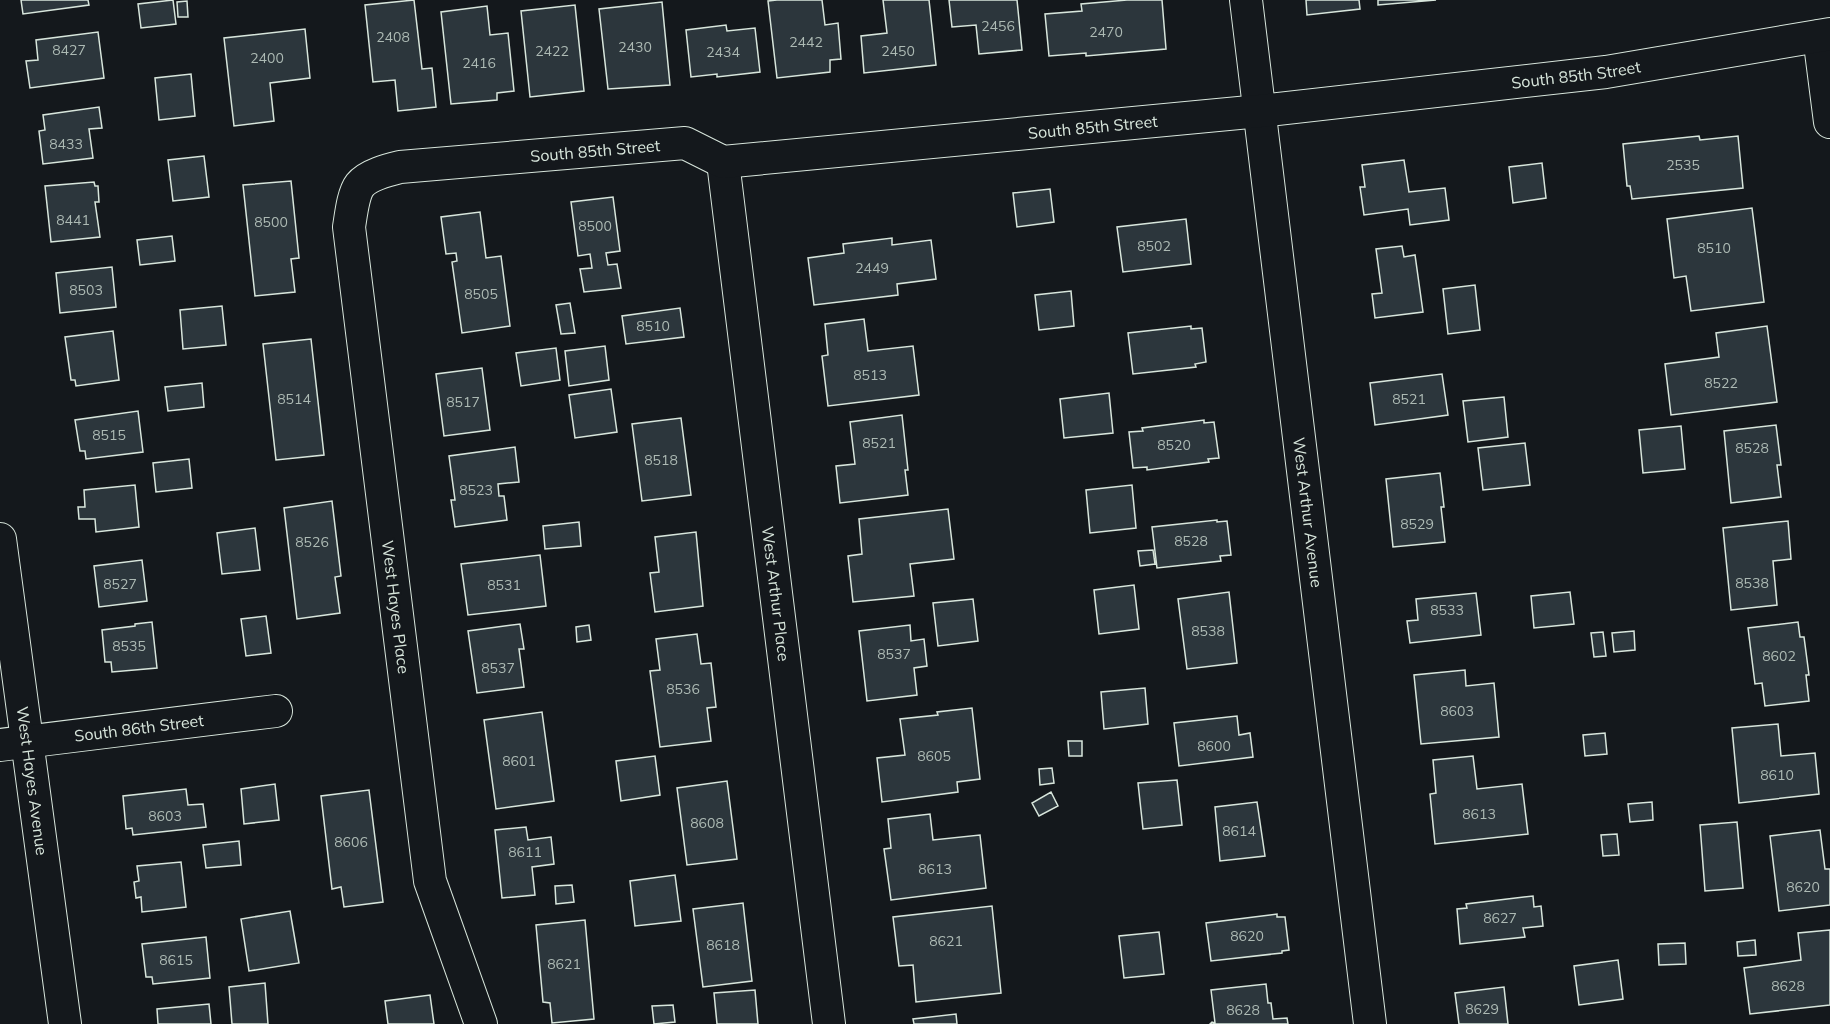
<svg xmlns="http://www.w3.org/2000/svg" width="1830" height="1024" viewBox="0 0 1830 1024" font-family="Mulish,sans-serif">
<rect width="100%" height="100%" fill="#14181c"/>
<path fill="#2c363c" stroke="#d8e6dc" stroke-width="1.5" d="M21 0H88L89 5 23 14Z
M173 0 176 24 141 28 138 4Z
M414 0 422 69 432 68 436 107 398 111 395 80 373 82 365 5Z
M777 0H822L825 25 838 23 841 59 830 60V72L777 78 768 1Z
M883 0H929L936 65 864 73 861 36 887 33Z
M949 0H1017L1022 50 979 54 976 25 952 27Z
M1127 0H1162L1166 49 1086 56V53L1049 56 1045 14 1082 11 1081 4Z
M1306 0H1359L1360 9 1307 15Z
M1378 0H1436L1378 5Z
M187 1 188 17H178L177 2Z
M662 2 670 85 608 89 599 9Z
M575 5 584 91 530 97 521 11Z
M487 6 490 35 508 33 514 91 497 93V100L451 104 441 12Z
M726 25 727 31 755 28 760 72 717 77V74L691 77 686 30Z
M305 29 310 78 270 83 274 121 234 126 224 38Z
M98 32 104 78 30 88 26 61 38 60 36 40Z
M191 74 195 116 159 120 155 78Z
M99 107 102 128 89 129 93 158 43 164 39 131 45 130 43 115Z
M1699 136 1700 140 1738 136 1743 188 1632 199 1630 186H1627L1623 144Z
M204 156 209 197 173 201 168 160Z
M1404 160 1409 192 1445 188 1449 220 1410 225 1408 209 1364 215 1360 187H1365L1362 165Z
M1542 163 1546 198 1513 203 1509 167Z
M291 181 299 258 291 259 295 292 255 296 243 185Z
M94 182 95 186H98L99 202H95L100 237 51 242 45 186Z
M1050 189 1054 222 1017 227 1013 193Z
M613 197 620 251 606 253 608 265 617 264 621 288 584 292 580 269 592 268 590 254 578 256 571 202Z
M1752 208 1764 302 1691 311 1686 276 1674 278 1667 219Z
M480 212 486 258 501 256 510 326 462 333 452 262 457 261 456 253 446 254 441 217Z
M1186 219 1191 264 1123 272 1117 227Z
M172 236 175 261 140 265 137 240Z
M892 238V245L931 240 936 279 897 284 898 295 814 305 808 258 844 253 843 244Z
M1402 246 1404 257 1415 255 1423 312 1375 318 1372 294 1382 293 1376 249Z
M112 267 116 307 60 313 56 273Z
M1475 285 1480 330 1448 334 1443 289Z
M1071 291 1074 326 1039 330 1035 295Z
M570 303 575 333 561 334 556 305Z
M222 306 226 345 183 349 180 310Z
M680 308 684 337 626 344 622 316Z
M864 319 868 351 913 346 919 395 828 406 822 356 828 355 825 324Z
M1191 326V329L1202 328 1206 362 1195 364 1196 367 1133 374 1128 333Z
M1767 326 1777 402 1671 415 1665 364 1719 357 1716 333Z
M113 331 119 380 76 386 75 380H71L65 337Z
M311 339 324 455 276 460 263 344Z
M605 346 609 380 569 386 565 351Z
M556 348 560 380 521 386 516 353Z
M482 368 490 430 444 436 436 374Z
M1442 374 1448 415 1375 425 1370 383Z
M202 383 204 407 168 411 165 387Z
M611 389 617 432 575 438 569 395Z
M1109 393 1113 433 1064 438 1060 399Z
M1504 397 1508 437 1468 442 1463 401Z
M138 411 143 452 86 459 85 451H80L75 420Z
M902 415 908 470H905L908 495 840 503 836 466 855 464 850 422Z
M681 418 691 495 642 501 632 424Z
M1204 420V423L1214 422 1219 458 1208 459 1209 462 1147 470V467L1133 468 1129 432 1143 431 1142 428Z
M1776 425 1781 465H1777L1781 497 1731 503 1724 431Z
M1681 426 1685 469 1643 473 1639 430Z
M1525 443 1530 485 1483 490 1478 448Z
M515 447 519 482 498 484 499 496H504L507 520 455 527 451 500H455L449 456Z
M189 459 192 488 156 492 153 463Z
M1440 473 1444 507H1441L1445 542 1393 547 1386 479Z
M135 485 139 527 96 532 95 519H79L78 507H85L84 490Z
M1132 485 1136 528 1090 533 1086 490Z
M332 501 341 576 335 577 340 613 297 619 284 508Z
M948 509 954 559 910 564 914 596 853 602 848 556 862 554 859 519Z
M1217 520V522L1227 521 1231 555 1220 556 1221 561 1157 568 1152 527Z
M1788 521 1791 559 1773 561 1777 605 1731 610 1723 528Z
M579 522 581 546 545 549 543 526Z
M255 528 260 570 222 574 217 533Z
M696 532 703 606 655 612 650 573 659 572 655 537Z
M1153 550 1155 564 1140 566 1138 551Z
M540 555 546 606 468 615 461 564Z
M142 560 147 601 99 607 94 566Z
M1134 585 1139 629 1099 634 1094 590Z
M1229 592 1237 663 1187 669 1178 599Z
M1570 592 1574 624 1534 628 1531 596Z
M1476 593 1481 635 1410 643 1407 621 1418 620 1416 599Z
M973 599 978 641 938 646 933 603Z
M266 616 271 653 246 656 241 619Z
M152 622 157 668 112 672 111 662H105L102 630 135 626V624Z
M1798 622 1800 637H1804L1809 675H1806L1809 701 1765 706 1762 683 1755 684 1748 628Z
M520 624 524 649H519L524 687 477 693 468 631Z
M589 625 591 640 577 642 576 627Z
M910 625 911 641 924 639 927 666 914 668 917 695 867 701 859 631Z
M1634 631 1635 650 1614 652 1612 633Z
M1603 632 1606 656 1594 657 1591 633Z
M697 634 701 664 711 663 716 707 707 708 711 741 660 747 650 671 660 670 656 639Z
M1465 670 1466 686 1494 683 1499 737 1421 744 1414 675Z
M1145 688 1148 724 1104 729 1101 692Z
M972 708 980 779 957 782 958 792 882 802 877 758 905 755 900 719 938 715 937 712Z
M542 712 554 801 496 809 484 720Z
M1237 716 1239 735 1250 733 1253 757 1179 766 1174 723Z
M1778 724 1781 756 1815 753 1819 794 1739 803 1732 728Z
M1605 733 1607 754 1585 756 1583 735Z
M1068 741H1082V756H1069Z
M655 756 660 795 621 801 616 761Z
M1473 756 1477 789 1522 784 1528 834 1435 844 1430 794 1436 793 1433 760Z
M1052 768 1054 783 1040 785 1039 769Z
M1177 780 1182 825 1143 829 1138 783Z
M727 781 737 859 687 865 677 788Z
M275 784 279 820 244 824 241 789Z
M186 789 188 805 203 804 206 827 133 835 132 828 126 829 123 796Z
M369 790 383 902 344 907 341 887 332 889 321 796Z
M1051 792 1058 806 1039 816 1032 803Z
M1257 802 1265 856 1220 861 1215 807Z
M1652 802 1653 820 1630 822 1628 804Z
M930 814 933 840 980 835 986 888 891 900 884 849 891 848 888 819Z
M1737 822 1743 888 1705 891 1700 825Z
M526 827 528 840 551 837 554 864 532 867 535 895 502 898 495 830Z
M1820 830 1825 869H1830V905L1779 911 1770 836Z
M1617 834 1619 855 1603 856 1601 835Z
M239 841 241 865 206 868 203 845Z
M181 862 186 907 142 912 141 897 136 898 134 882 139 881 137 866Z
M675 875 681 921 635 926 630 881Z
M572 885 574 902 556 904 555 886Z
M1533 896 1534 907 1541 906 1543 926 1523 928 1525 937 1460 944 1457 909 1467 908 1466 904Z
M743 903 752 981 703 987 693 909Z
M992 906 1001 993 916 1002 913 965 899 966 893 917Z
M290 911 299 963 249 971 241 919Z
M1277 914V917H1285L1289 950 1282 951V953L1211 961 1206 923Z
M585 920 594 1019 552 1023 550 1003 543 1002 536 925Z
M1830 930V1005L1750 1014 1744 968 1801 960 1798 933Z
M1159 932 1164 974 1124 978 1119 936Z
M206 937 210 978 153 984 152 977H146L142 944Z
M1755 940 1756 955 1738 956 1737 942Z
M1685 943 1686 964 1659 965 1658 944Z
M1618 960 1623 999 1579 1005 1574 966Z
M265 983 268 1024H232L229 987Z
M1266 984 1268 1003H1271L1273 1019 1287 1018 1288 1024H1210L1212 1022 1215 1023 1211 990Z
M1504 987 1508 1024H1459L1455 993Z
M755 990 758 1024H717L714 993Z
M430 995 434 1024H388L385 1001Z
M209 1004 211 1024H158L157 1009Z
M673 1005 675 1022 654 1024 652 1006Z
M956 1014 957 1024H914L913 1019Z"/>
<g fill="none" stroke-linecap="round" stroke-linejoin="round">
<defs>
<g id="minor">
<path id="s1" d="M1246 0 1370 1024"/>
<path d="M1819 36 1830 122"/>
<path id="s2" d="M723 162 829 1024"/>
<path id="s3" d="M0 539 65 1024"/>
<path id="s4" d="M0 745 276 711"/>
<path id="s5" d="M481 1024 430 881 349 227C351 215 353 194 360 185 368 175 388 170 400 167L685 143 723 162 1260 111 1606 72 1830 34"/>
</g>
</defs>
<use href="#minor" stroke="#d8e6dc" stroke-width="34"/>
<use href="#minor" stroke="#14181c" stroke-width="32"/>
</g>
<g text-anchor="middle" stroke-width="4.5" stroke-linejoin="round" paint-order="stroke">
<g font-size="14" fill="#adbab4">
<text x="998" y="31">2456</text>
<text x="1106" y="37">2470</text>
<text x="393" y="42">2408</text>
<text x="806" y="47">2442</text>
<text x="635" y="52">2430</text>
<text x="69" y="55">8427</text>
<text x="552" y="56">2422</text>
<text x="898" y="56">2450</text>
<text x="723" y="57">2434</text>
<text x="267" y="63">2400</text>
<text x="479" y="68">2416</text>
<text x="66" y="149">8433</text>
<text x="1683" y="170">2535</text>
<text x="73" y="225">8441</text>
<text x="271" y="227">8500</text>
<text x="595" y="231">8500</text>
<text x="1154" y="251">8502</text>
<text x="1714" y="253">8510</text>
<text x="872" y="273">2449</text>
<text x="86" y="295">8503</text>
<text x="481" y="299">8505</text>
<text x="653" y="331">8510</text>
<text x="870" y="380">8513</text>
<text x="1721" y="388">8522</text>
<text x="294" y="404">8514</text>
<text x="1409" y="404">8521</text>
<text x="463" y="407">8517</text>
<text x="109" y="440">8515</text>
<text x="879" y="448">8521</text>
<text x="1174" y="450">8520</text>
<text x="1752" y="453">8528</text>
<text x="661" y="465">8518</text>
<text x="476" y="495">8523</text>
<text x="1417" y="529">8529</text>
<text x="1191" y="546">8528</text>
<text x="312" y="547">8526</text>
<text x="1752" y="588">8538</text>
<text x="120" y="589">8527</text>
<text x="504" y="590">8531</text>
<text x="1447" y="615">8533</text>
<text x="1208" y="636">8538</text>
<text x="129" y="651">8535</text>
<text x="894" y="659">8537</text>
<text x="1779" y="661">8602</text>
<text x="498" y="673">8537</text>
<text x="683" y="694">8536</text>
<text x="1457" y="716">8603</text>
<text x="1214" y="751">8600</text>
<text x="934" y="761">8605</text>
<text x="519" y="766">8601</text>
<text x="1777" y="780">8610</text>
<text x="1479" y="819">8613</text>
<text x="165" y="821">8603</text>
<text x="707" y="828">8608</text>
<text x="1239" y="836">8614</text>
<text x="351" y="847">8606</text>
<text x="525" y="857">8611</text>
<text x="935" y="874">8613</text>
<text x="1803" y="892">8620</text>
<text x="1500" y="923">8627</text>
<text x="1247" y="941">8620</text>
<text x="946" y="946">8621</text>
<text x="723" y="950">8618</text>
<text x="176" y="965">8615</text>
<text x="564" y="969">8621</text>
<text x="1788" y="991">8628</text>
<text x="1482" y="1014">8629</text>
<text x="1243" y="1015">8628</text>
</g>
<g font-size="16" fill="#d8e6dc" stroke="#14181c">
<text dy="6" stroke="none"><textPath href="#s5" startOffset="2085">South 85th Street</textPath></text>
<text dy="6" stroke="none"><textPath href="#s5" startOffset="1599">South 85th Street</textPath></text>
<text dy="6" stroke="none"><textPath href="#s5" startOffset="1095">South 85th Street</textPath></text>
<text dy="6" stroke="none"><textPath href="#s1" startOffset="516">West Arthur Avenue</textPath></text>
<text dy="6" stroke="none"><textPath href="#s2" startOffset="435">West Arthur Place</textPath></text>
<text transform="translate(396 607) rotate(83)" y="6">West Hayes Place</text>
<text dy="6" stroke="none"><textPath href="#s4" startOffset="140">South 86th Street</textPath></text>
<text dy="6" stroke="none"><textPath href="#s3" startOffset="244">West Hayes Avenue</textPath></text>
</g>
</g>
</svg>
